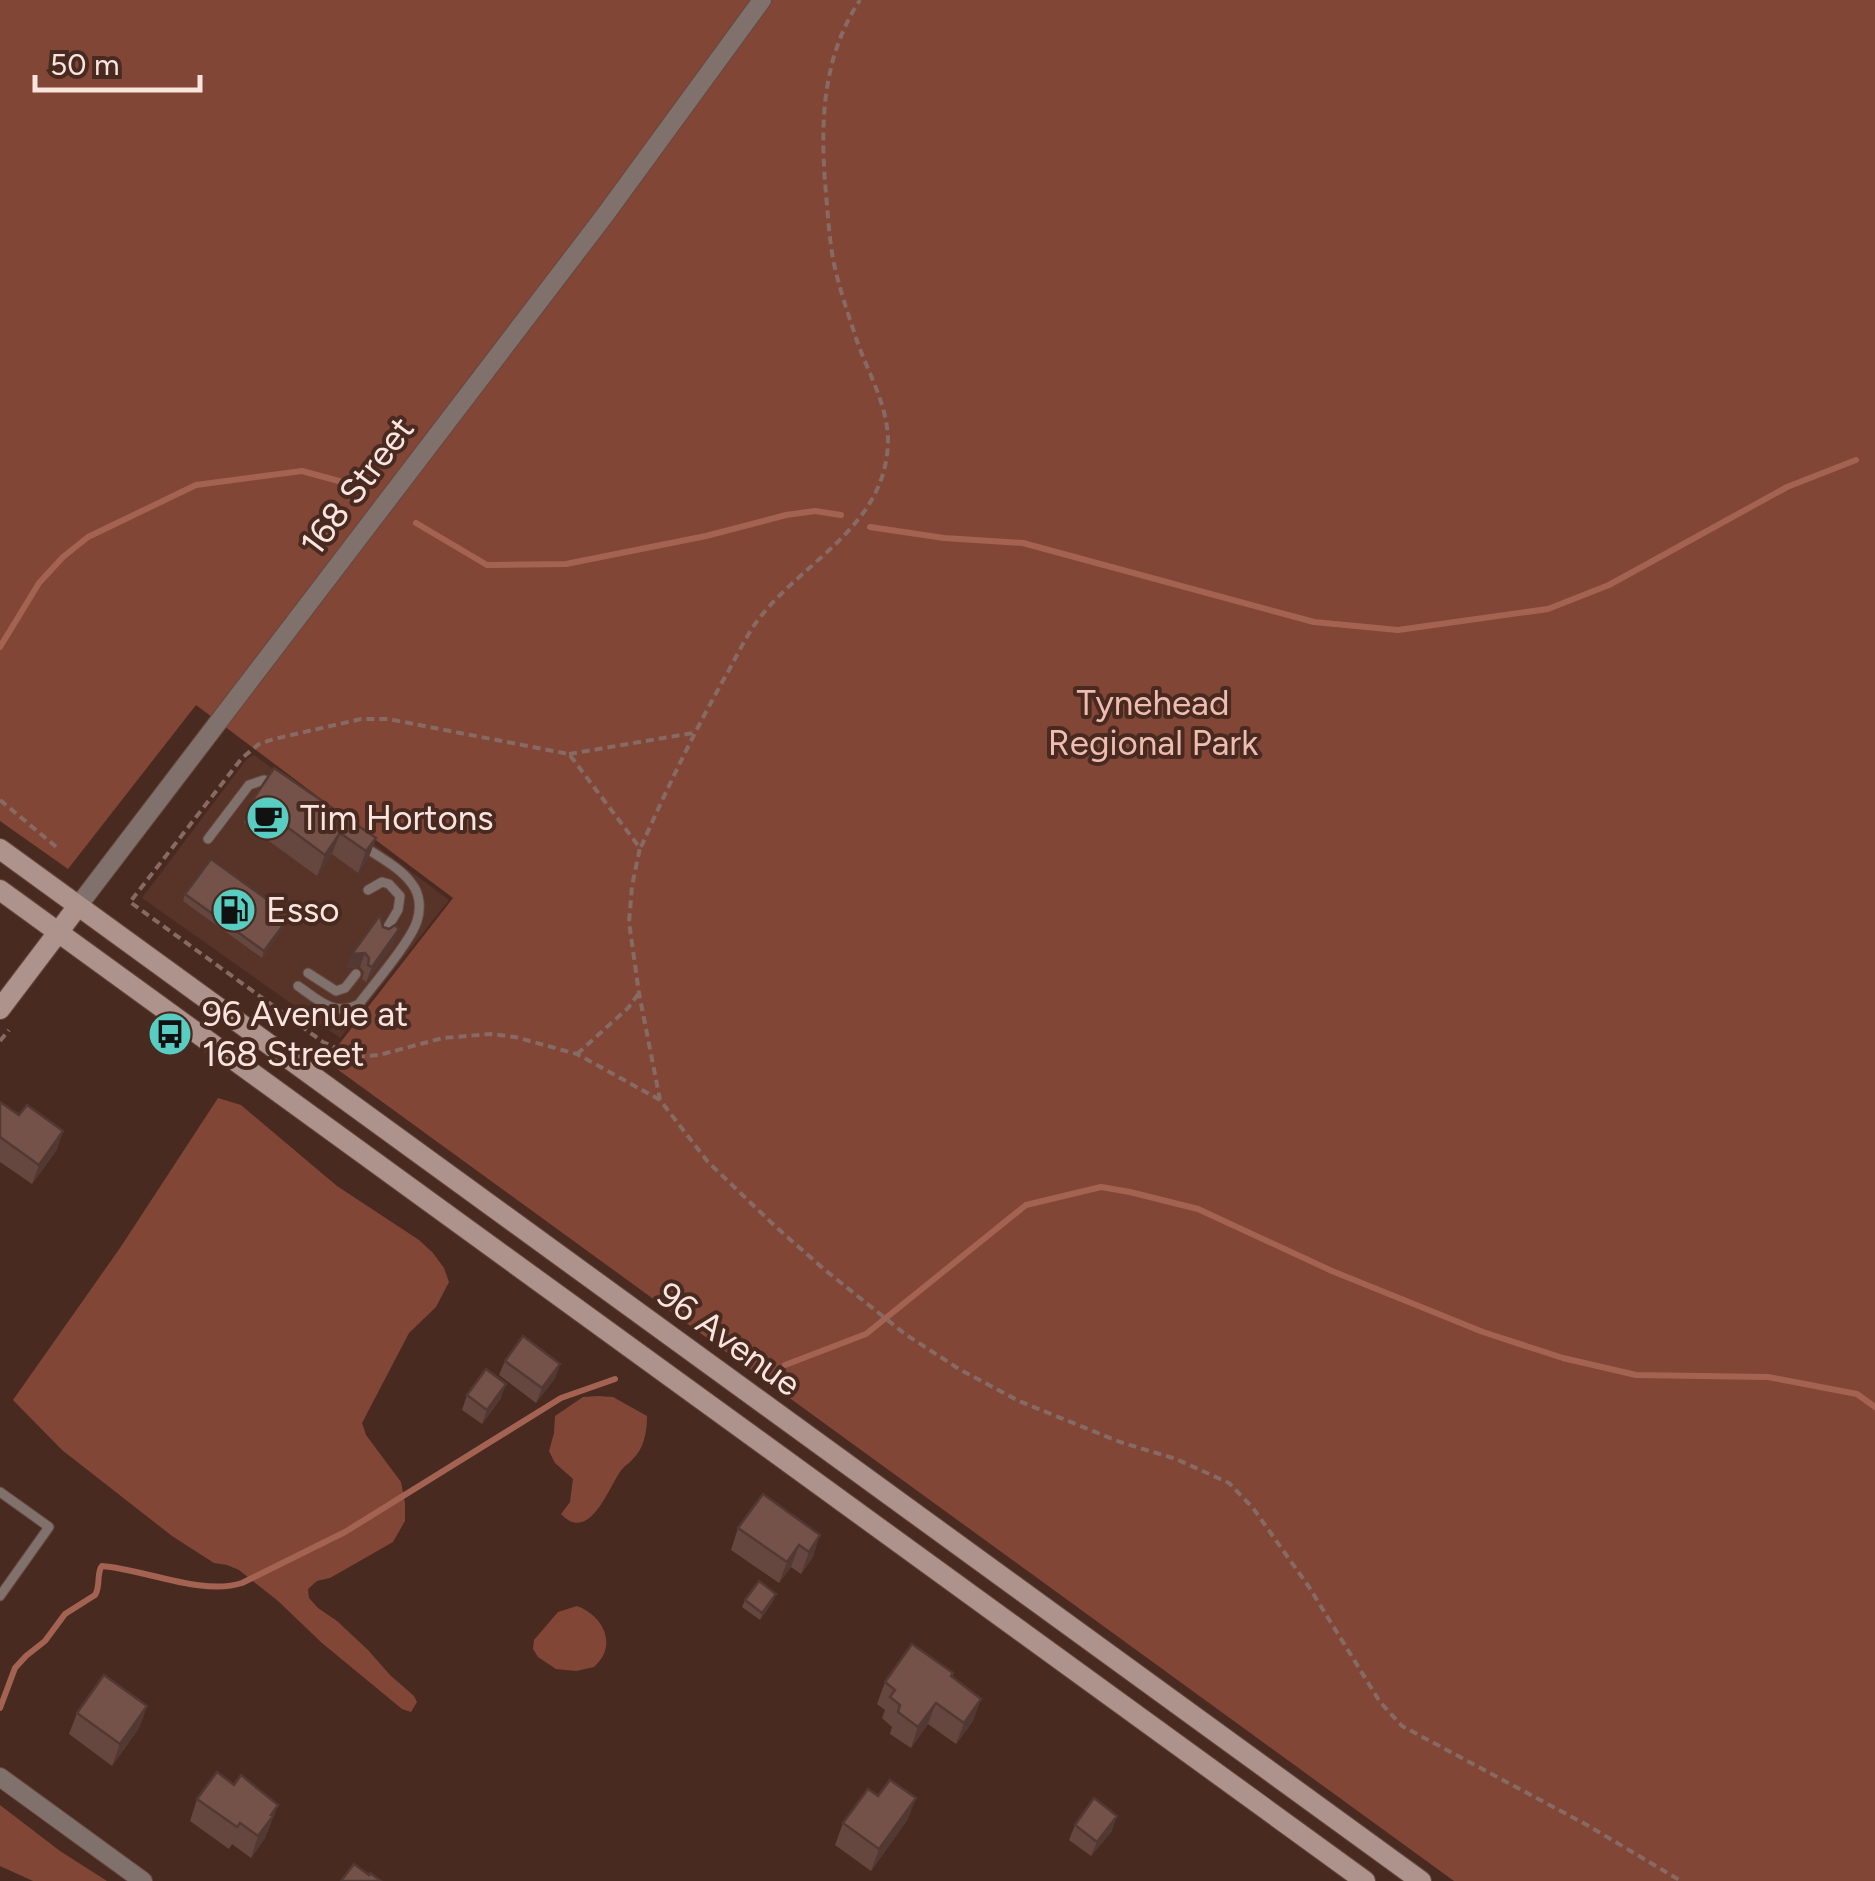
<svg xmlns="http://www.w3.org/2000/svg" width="1875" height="1881" viewBox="0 0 1875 1881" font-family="Figtree,sans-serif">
<rect width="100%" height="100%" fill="#492a21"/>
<path fill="#583328" d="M254 755 449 900 340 1038 142 898 246 760Z"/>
<path fill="#824636" d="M0 0H1875V1881H1454L326 1061 453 898 196 705 68 869 0 821Z
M218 1098 241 1105 337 1186 419 1240 433 1253 444 1268 449 1282 436 1307 409 1333 362 1423 366 1435 401 1482 405 1503V1521L393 1542 330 1578 317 1581 308 1589 309 1598 318 1608 337 1621 368 1650 390 1675 414 1696 417 1702 411 1712 402 1709 322 1643 278 1601 239 1570 227 1565 214 1563 172 1536 62 1450 13 1400 120 1248Z
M598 1396 613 1397 647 1416C647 1432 644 1449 632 1460 625 1467 626 1464 620 1472 608 1489 589 1544 561 1514L570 1502 573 1479 555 1463 549 1451 554 1433 555 1416 583 1397Z
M577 1606C604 1616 618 1646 594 1667L576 1671 556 1669 538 1657 533 1649 534 1640 558 1612Z
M0 1805 60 1851 107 1881H33L0 1866Z"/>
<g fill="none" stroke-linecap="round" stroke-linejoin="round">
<path stroke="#a46352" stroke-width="6" d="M416 523 487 565 566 564 706 536 786 515 815 511 841 515
M870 527 944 538 1023 543 1314 622 1398 630 1548 609 1609 585 1787 487 1856 460
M0 647 39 583 63 557 88 537 196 485 302 471 350 484
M785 1365 866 1334 1026 1205 1101 1187 1130 1192 1198 1209 1332 1271 1483 1332 1563 1358 1636 1375 1768 1377 1857 1394 1875 1407
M0 1708 15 1668 26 1656 45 1641 65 1614 95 1595C101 1586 96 1573 102 1566 143 1569 202 1596 242 1583L345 1532 561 1398 615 1379"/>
<defs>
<path id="lane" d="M208 839 249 785 264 780 277 785
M368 890 382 882 389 884 400 896 398 910 383 935
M308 973 336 991 345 988 356 974
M298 986C317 999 335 1018 359 1004 373 985 411 941 417 921 421 909 420 894 412 884 401 868 379 857 363 846
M0 1492 49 1527 0 1596"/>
<path id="street" d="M78 906 605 215 762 0
M0 1777 143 1881"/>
<path id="secondary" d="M0 849 1421 1881
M0 890 1365 1881
M0 1009 78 906"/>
</defs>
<use href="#lane" stroke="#65483f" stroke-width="11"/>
<use href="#street" stroke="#65483f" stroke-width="20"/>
<use href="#secondary" stroke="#65483f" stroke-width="22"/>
<path stroke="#866a63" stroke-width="4" stroke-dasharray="8 5" stroke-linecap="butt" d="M569 754 693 733
M0 800 60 850
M641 847C668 786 696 728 729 670 737 655 745 639 755 624 799 562 888 528 888 439 887 403 867 371 856 338 850 319 843 300 838 280 831 256 829 230 827 205 820 134 819 62 860 0
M0 1041 9 1030
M577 1054 628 1008 639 993
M660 1100 577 1054 515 1037 491 1034 443 1038 379 1055 365 1056 351 1055 323 1042 130 902 242 758 259 744 274 739 361 719H388L569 754 640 848 632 886 629 922 639 993 660 1100 708 1162 776 1227 825 1270 905 1334 959 1369 1019 1401 1120 1442 1176 1459 1229 1483 1253 1508 1309 1587 1380 1702 1402 1726 1587 1825 1681 1881"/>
<use href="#lane" stroke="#81716c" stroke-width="9"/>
<use href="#street" stroke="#81716c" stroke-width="18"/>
<use href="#secondary" stroke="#ad938c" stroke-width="20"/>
</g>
<path fill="#65473f" d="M252 801 376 838 368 859 358 873 332 854 317 876 244 823Z
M185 894 290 916 287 923 262 958 183 901Z
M383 927 394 943 366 982 362 979 364 972 360 967 347 968 352 954Z
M0 1102 19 1115 63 1131 56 1151 32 1184 0 1162Z
M505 1361 560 1364 555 1378 536 1403 499 1375Z
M467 1395 501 1398 482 1424 462 1410Z
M763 1494 813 1557 801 1574 791 1567 779 1583 731 1550 738 1528Z
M776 1594 773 1601 760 1620 742 1607 745 1600Z
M951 1677 973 1721 956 1744 928 1724 911 1748 890 1734 892 1727 882 1718 885 1710 877 1704 885 1682Z
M147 1706 139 1728 112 1766 69 1734 77 1713Z
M234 1785 278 1805 265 1838 251 1858 232 1844 229 1849 190 1821 197 1799Z
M908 1819 871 1871 835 1845 843 1823Z
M1075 1825 1112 1831 1091 1856 1069 1840Z"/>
<path fill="#523933" d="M340 833 332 854 317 876 325 855Z
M376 838 368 859 358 873 366 851Z
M290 916 287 923 262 958 264 951Z
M399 929 394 943 366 982 372 967Z
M365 953 360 967 347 968 352 954Z
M63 1131 56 1151 32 1184 39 1165Z
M560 1364 555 1378 536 1403 542 1388Z
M506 1384 501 1398 482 1424 487 1410Z
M820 1535 813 1557 801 1574 809 1552Z
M799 1545 791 1567 779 1583 787 1562Z
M776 1594 773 1601 760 1620 762 1613Z
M981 1699 973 1721 956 1744 964 1723Z
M936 1703 928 1724 911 1748 918 1727Z
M147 1706 139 1728 112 1766 120 1744Z
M916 1798 908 1819 871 1871 879 1849Z
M278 1805 265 1838 251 1858 258 1836Z
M1117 1816 1112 1831 1091 1856 1097 1842Z"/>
<path fill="#755249" stroke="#523933" stroke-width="2.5" d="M274 768 376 838 366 851 340 833 325 855 252 801Z
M211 859 290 916 264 951 185 894Z
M380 915 383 927 389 929 395 925 399 929 372 967 368 965 369 958 365 953 352 954Z
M0 1102 19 1115 27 1105 63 1131 39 1165 0 1137Z
M523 1336 560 1364 542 1388 505 1361Z
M486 1369 506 1384 487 1410 467 1395Z
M763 1494 820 1535 809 1552 799 1545 787 1562 738 1528Z
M759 1581 776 1594 762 1613 745 1600Z
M912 1644 953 1673 951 1676 981 1699 964 1723 936 1703 918 1727 898 1712 900 1705 890 1697 895 1690 885 1682Z
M104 1675 147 1706 120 1744 77 1713Z
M217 1772 234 1785 241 1775 278 1805 271 1815 273 1816 258 1836 240 1823 237 1827 197 1799Z
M890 1780 916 1798 879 1849 843 1823 868 1789 878 1796Z
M1094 1798 1117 1816 1097 1842 1075 1825Z
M354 1864 369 1875 370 1873 381 1881H341Z"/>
<defs>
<symbol id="cafe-disc" viewBox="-11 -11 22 22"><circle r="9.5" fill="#57cec1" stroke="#492a21"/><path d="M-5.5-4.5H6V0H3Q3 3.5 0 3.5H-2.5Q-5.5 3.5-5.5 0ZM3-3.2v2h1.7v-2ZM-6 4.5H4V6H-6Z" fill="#111"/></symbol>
<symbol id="fuel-disc" viewBox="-11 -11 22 22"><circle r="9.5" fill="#57cec1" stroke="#492a21"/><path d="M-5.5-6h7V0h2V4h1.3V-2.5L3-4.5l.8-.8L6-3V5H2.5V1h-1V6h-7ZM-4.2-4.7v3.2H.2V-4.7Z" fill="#111"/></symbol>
<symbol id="bus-disc" viewBox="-11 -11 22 22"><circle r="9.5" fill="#57cec1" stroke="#492a21"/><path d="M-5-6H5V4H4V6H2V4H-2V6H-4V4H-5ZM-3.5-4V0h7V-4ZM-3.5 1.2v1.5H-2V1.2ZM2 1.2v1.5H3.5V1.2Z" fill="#111"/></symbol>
</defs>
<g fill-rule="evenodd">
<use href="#cafe-disc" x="243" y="793" width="50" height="50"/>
<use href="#fuel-disc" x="209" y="885" width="50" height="50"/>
<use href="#bus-disc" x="145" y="1009" width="50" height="50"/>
</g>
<g text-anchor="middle" stroke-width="8" stroke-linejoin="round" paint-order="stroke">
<g font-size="35" fill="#f9e4de" stroke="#492a21">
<text transform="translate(357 486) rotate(-53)" y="12">168 Street</text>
<text transform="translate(729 1339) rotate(36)" y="12">96 Avenue</text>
</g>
<g font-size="35" fill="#efbdb0" stroke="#492a21">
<text x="1153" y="715">Tynehead<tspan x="1153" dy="40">Regional Park</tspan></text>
</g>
<g font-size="35" fill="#f9e4de" stroke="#492a21" text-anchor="start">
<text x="300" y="830">Tim Hortons</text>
<text x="266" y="922">Esso</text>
<text x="202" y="1026">96 Avenue at<tspan x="202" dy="40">168 Street</tspan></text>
</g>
</g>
<path d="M35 75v15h165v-15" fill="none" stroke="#f9e4de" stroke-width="5"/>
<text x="50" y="75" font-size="30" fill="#f9e4de" stroke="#492a21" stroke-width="8" paint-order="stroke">50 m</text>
</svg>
